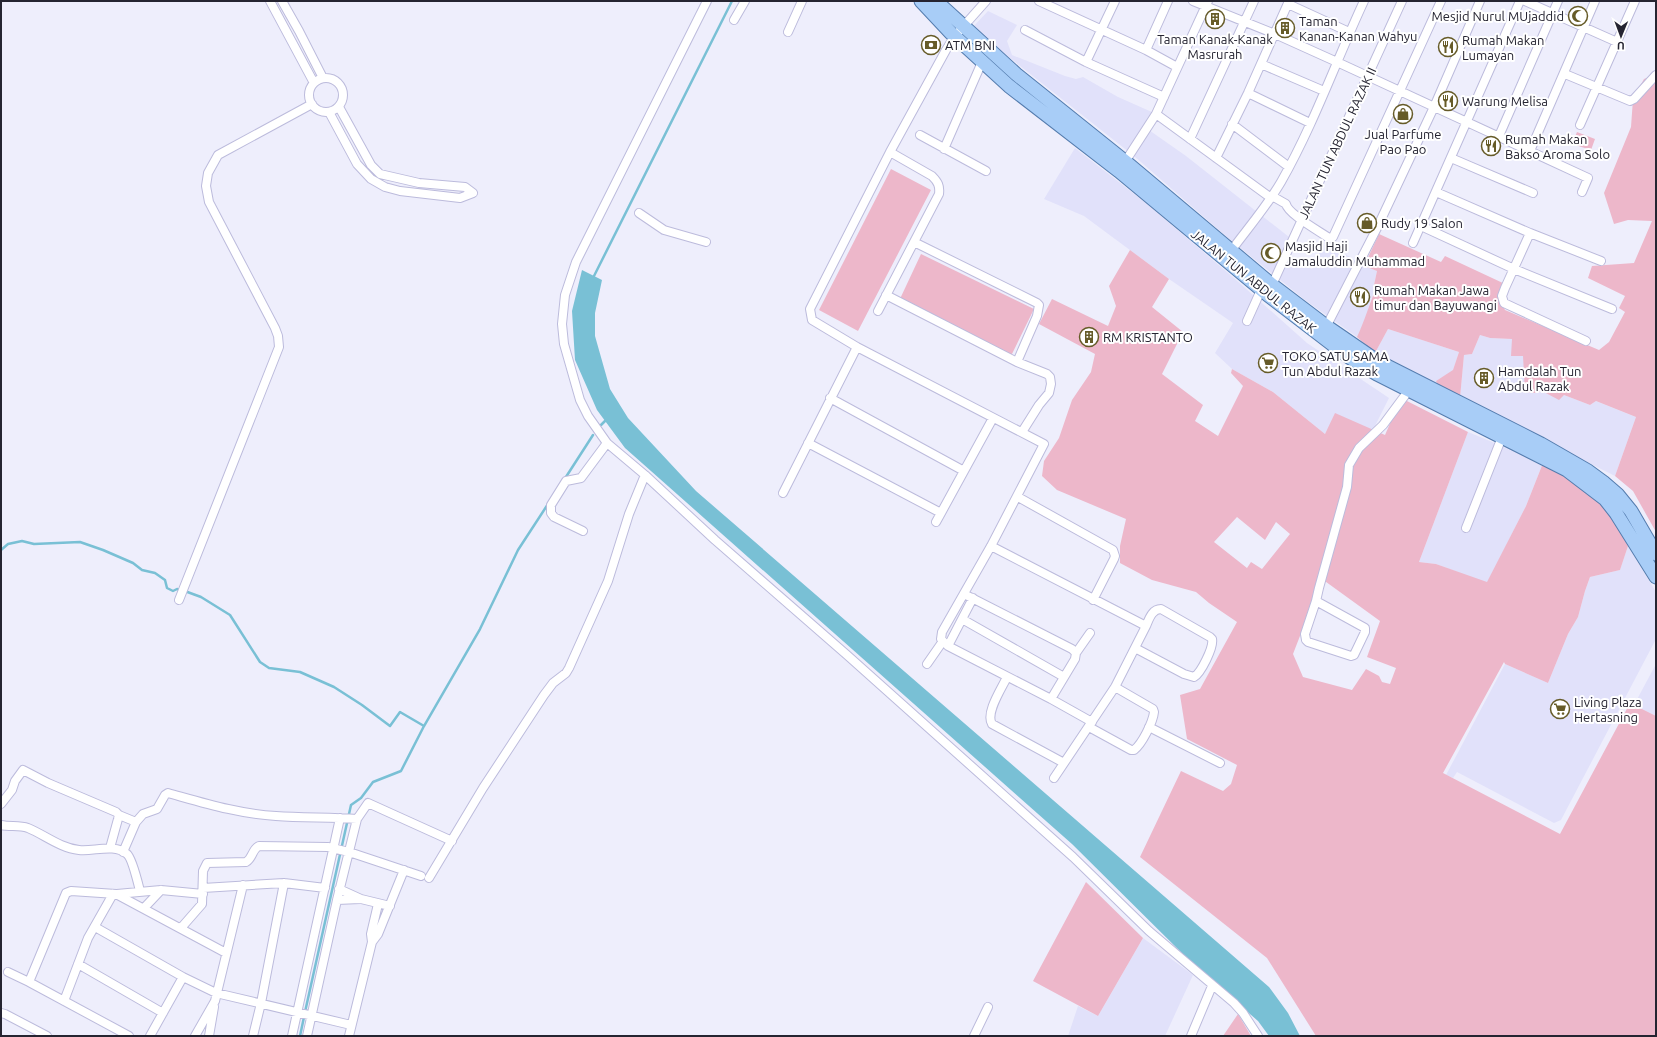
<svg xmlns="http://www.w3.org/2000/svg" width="1657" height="1037" viewBox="0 0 1657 1037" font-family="Ubuntu,sans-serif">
<rect width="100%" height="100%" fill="#eeeefc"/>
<path fill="#e1e1fa" d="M988 11 1017 25 1007 41 1012 55 1065 76 1076 79 1083 77 1118 97 1154 113 1146 128 1186 156 1289 237 1298 238 1289 259 1312 269 1325 241 1364 266 1377 271 1374 285 1376 288 1370 302 1366 319 1357 337 1305 300 1228 238 1134 156 972 28Z
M1075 148 1146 203 1235 279 1307 343 1389 398 1373 430H1327L1325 434 1273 392 1232 369 1215 353 1233 323 1169 279 1084 216 1044 199Z
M1388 329 1459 352 1453 371 1436 381 1438 386 1375 353Z
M1480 335 1490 338 1512 339 1523 356 1535 393 1542 391 1559 399 1564 395 1590 405 1596 401 1636 417 1615 476 1460 398 1464 355 1472 354Z
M1468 432 1543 463 1526 506 1487 583 1436 564 1419 562Z
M1628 546 1656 592V639L1561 820 1554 823 1457 772 1453 778 1446 775 1505 664 1548 683 1568 634 1578 617 1585 591 1590 577 1620 570Z
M1656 664V716L1634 705Z
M1143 938 1193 975 1165 1036H1068L1078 1006 1098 1016Z"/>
<path fill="#edb7ca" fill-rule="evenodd" d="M1656 74V532L1633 491 1615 476 1636 417 1596 401 1590 405 1564 395 1559 400 1542 391 1535 393 1525 392 1523 356H1511L1512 339 1490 338 1480 335 1472 354 1464 355 1460 398 1438 386 1436 381 1453 370 1459 352 1388 329 1375 353 1357 337C1365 320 1369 305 1376 288L1374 285 1377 271 1364 266 1379 234 1441 262 1445 256 1505 284 1499 299 1505 310 1599 350 1609 342 1625 312 1619 308 1625 296 1588 278 1592 266 1634 263 1652 221 1628 220 1614 224 1604 193 1631 127 1633 99 1644 79Z
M1577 132 1595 139 1591 150 1572 144Z
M891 169 931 190 858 331 819 310Z
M1130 250 1169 279 1152 307 1183 332 1162 374 1203 405 1195 421 1218 436 1243 386 1231 373 1232 369 1273 392 1325 434 1335 413 1385 435 1401 398 1468 432 1419 562 1436 564 1487 582 1526 506 1543 463 1584 485 1609 510 1628 546 1620 570 1590 577 1585 591 1578 617 1568 634 1548 683 1505 664 1504 662 1443 773 1560 834 1630 703 1656 716V1036H1316L1267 958 1140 857 1181 771 1223 791 1231 784 1237 765 1187 739 1180 695 1200 689 1237 622 1209 603 1196 592 1152 580 1120 563V546L1126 519 1057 490 1042 476 1044 461 1059 438 1072 400 1091 372 1095 354 1039 324 1052 299 1108 326 1116 306 1109 286ZM1237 517 1265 540 1276 522 1290 534 1262 569 1251 562 1247 568 1214 542ZM1322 579 1380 621 1367 657 1396 668 1390 684 1382 682 1379 676 1366 669 1352 690 1303 677 1293 654Z
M921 254 1034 309 1010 358 899 301Z
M1086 882 1143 938 1098 1016 1033 981Z
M1238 1014 1251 1036H1223Z"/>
<path fill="#79c0d5" d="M582 270 602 280 595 313V336L610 389 628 418 696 491 1269 987 1288 1013 1300 1036H1269L1258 1021 1198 969 1072 844 625 448 597 410 575 360 572 311Z"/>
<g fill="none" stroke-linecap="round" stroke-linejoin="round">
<path stroke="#79c0d5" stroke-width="2.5" d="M594 276 732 1
M601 425 605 421
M564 480 593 435
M1 550 8 544 22 541 34 544 80 542 103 550 133 563 142 570 155 573 165 580 167 588 173 591 177 589 182 590 201 597 230 615 260 662 269 668 300 672 334 687 362 705 390 726 400 712 424 726
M305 1012 351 805 361 798 373 782 401 771 424 726 480 629 518 550 548 504
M300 1036 304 1017"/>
<defs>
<path id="street" d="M270 1 314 83
M282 1 299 31 323 78
M707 1 576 262 565 295 562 324 564 344 580 400 588 416 607 443 645 475 715 540 847 655 1073 857 1149 931 1234 1003 1243 1013 1258 1036
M986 1 954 37 946 50 890 152 810 309 812 320 857 347 1044 444 991 546 942 632 941 639 948 646 1051 699 1092 722
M1039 1 1146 50 1177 67
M1193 1 1275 34 1337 62 1588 178 1582 192
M1525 1 1617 42
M1288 4 1349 32
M734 20 745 1
M1025 30 1086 62 1164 97
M788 32 802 1
M1146 50 1168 1
M1086 62 1115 1
M1261 64 1324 91
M1565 74 1630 101 1634 99 1656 75
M309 95a17 17 0 1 1 34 0a17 17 0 1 1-34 0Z
M1248 93 1310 123
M329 112 357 164 371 179 385 187 400 191 460 198 473 193 465 187 419 183 380 174 371 165 339 107
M1156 114 1271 198
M1232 124 1289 167
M1580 125 1635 1
M920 135 986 171
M1499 136 1558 1
M1190 139 1254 1
M944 149 982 62
M1530 151 1595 1
M1216 158 1248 93 1289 1
M1451 158 1533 193
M1123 165 1156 114 1208 1
M1436 192 1530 233 1505 288 1502 296 1504 303 1586 341
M1272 196 1286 204C1288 214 1319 231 1329 238L1333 237 1441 1
M639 213 664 230 706 242
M1421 226 1514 269 1612 309
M1530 233 1601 261
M914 242 1037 303 1039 305 1037 316 1017 362
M1413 243 1520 1
M1231 251C1248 228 1267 206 1281 182 1314 124 1336 61 1364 1
M1272 285 1402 1
M886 295 1017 362 1047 374 1050 377 1051 384 1049 393 1039 405 1022 432
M878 311 939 194C940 186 938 182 932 176L890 152
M1247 321 1261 290
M1325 329 1377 228 1434 107 1480 1
M830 398 964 471
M808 443 941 513 993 418
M783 493 857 347
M1018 497 1113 550 1115 556 1114 559 1093 600
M936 522 941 513
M1466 528 1502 437
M583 531 554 517 551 513V505L566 481 581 478 607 443
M991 546 1146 626 1115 687 1054 778
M964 594 1072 649 1076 653
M179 600 279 347 278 336 275 328 209 202 206 186 208 173 218 155 312 104
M1316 601 1305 634 1306 640 1308 642 1351 656 1354 655 1365 632V628L1316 601 1319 588 1347 487 1349 465 1359 448 1383 425 1409 390
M962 619 973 598
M948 646 962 619 1064 677
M1135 648 1184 674 1194 677C1201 673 1214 647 1212 639L1210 637 1161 609C1152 609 1149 619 1146 626
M927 664 943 641
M1007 677C1002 688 985 713 992 724L1064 763
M1051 699 1075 659 1076 653 1090 633
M1089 727 1131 750H1134C1142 744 1153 722 1154 712L1153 709 1115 687
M1149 727 1220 763
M1 804 12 790 15 781 23 770 48 783 116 812 119 815 118 819 110 848
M119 815 136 822
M1 825C10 827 19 825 28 828 45 835 60 848 79 850 93 852 114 843 127 854 132 858 138 883 140 891
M123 852 136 822 143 814 157 809 165 795 168 793C204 803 239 814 276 816 303 818 330 817 357 819L368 803 452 841
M429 878 483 788 544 695 553 683 566 673 569 668 608 581 629 514 645 475
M203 888 284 883 325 888
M339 889 361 899 390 906
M117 894 161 890 203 894
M337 900 360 899
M144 908 161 890
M95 927 183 977 216 993 351 1025
M181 928 202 904 203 871 207 863 246 862C253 858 252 849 259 846L328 847 349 852 421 876
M372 942 371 934 378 904
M78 964 163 1013
M8 972 29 982 129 1036
M29 982 66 893 71 891 116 894 226 953
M64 1001 88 938 113 894
M1 1013 5 1014 47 1036
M150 1036 183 977
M195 1036 215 1001 243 885
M209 1036 214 1007
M253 1036 261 1003 284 883
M292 1036 340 818
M307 1036 337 900 357 819
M349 1036 372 942 378 934 404 870
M974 1036 988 1007
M1191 1036 1212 986"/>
<path id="primary" d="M921 1 951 33 1009 86 1119 171 1268 295 1349 357 1377 374 1567 470 1605 499 1616 513 1656 577
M936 1 1016 74 1127 163 1272 285 1326 326 1377 361 1541 444 1588 471 1603 482 1618 495 1631 511 1656 554"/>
</defs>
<use href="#street" stroke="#bcbbdc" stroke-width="10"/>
<use href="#primary" stroke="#547cae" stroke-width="15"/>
<use href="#street" stroke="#fff" stroke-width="8"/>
<use href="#primary" stroke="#a8cdf7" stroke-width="13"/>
</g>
<defs>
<symbol id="mosque-ring" viewBox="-11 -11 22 22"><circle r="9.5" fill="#fff" stroke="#665b28" stroke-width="1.5"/><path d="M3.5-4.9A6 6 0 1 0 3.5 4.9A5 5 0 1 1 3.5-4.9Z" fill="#665b28"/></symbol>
<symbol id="building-ring" viewBox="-11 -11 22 22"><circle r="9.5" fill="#fff" stroke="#665b28" stroke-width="1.5"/><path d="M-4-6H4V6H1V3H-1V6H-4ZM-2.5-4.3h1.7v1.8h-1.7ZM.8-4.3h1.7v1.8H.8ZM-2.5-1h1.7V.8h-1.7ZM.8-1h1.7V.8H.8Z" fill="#665b28"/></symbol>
<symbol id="bank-ring" viewBox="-11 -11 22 22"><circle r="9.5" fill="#fff" stroke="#665b28" stroke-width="1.5"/><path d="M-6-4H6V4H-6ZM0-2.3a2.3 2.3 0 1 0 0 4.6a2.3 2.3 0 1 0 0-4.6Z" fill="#665b28"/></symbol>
<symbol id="restaurant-ring" viewBox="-11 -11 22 22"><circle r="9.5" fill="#fff" stroke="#665b28" stroke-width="1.5"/><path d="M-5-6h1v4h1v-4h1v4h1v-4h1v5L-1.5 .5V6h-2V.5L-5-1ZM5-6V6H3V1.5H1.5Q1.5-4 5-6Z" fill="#665b28"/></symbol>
<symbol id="shop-ring" viewBox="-11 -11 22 22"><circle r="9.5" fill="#fff" stroke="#665b28" stroke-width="1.5"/><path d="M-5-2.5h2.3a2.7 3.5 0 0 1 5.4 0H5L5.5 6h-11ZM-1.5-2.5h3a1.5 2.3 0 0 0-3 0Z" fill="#665b28"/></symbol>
<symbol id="supermarket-ring" viewBox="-11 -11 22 22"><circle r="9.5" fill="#fff" stroke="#665b28" stroke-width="1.5"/><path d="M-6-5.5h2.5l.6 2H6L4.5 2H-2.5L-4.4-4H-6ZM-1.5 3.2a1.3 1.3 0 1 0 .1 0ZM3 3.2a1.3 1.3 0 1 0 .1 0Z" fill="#665b28"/></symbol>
</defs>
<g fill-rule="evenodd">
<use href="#mosque-ring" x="1567" y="5" width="22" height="22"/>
<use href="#building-ring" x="1204" y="8" width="22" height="22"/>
<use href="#building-ring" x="1274" y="17" width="22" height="22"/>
<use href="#bank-ring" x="920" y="34" width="22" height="22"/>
<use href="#restaurant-ring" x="1437" y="36" width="22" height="22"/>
<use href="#restaurant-ring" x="1437" y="90" width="22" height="22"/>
<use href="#shop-ring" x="1392" y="103" width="22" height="22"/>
<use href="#restaurant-ring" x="1480" y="135" width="22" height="22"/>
<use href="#shop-ring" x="1356" y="212" width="22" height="22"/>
<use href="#mosque-ring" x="1260" y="242" width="22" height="22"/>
<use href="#restaurant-ring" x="1349" y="286" width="22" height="22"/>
<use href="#building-ring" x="1078" y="326" width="22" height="22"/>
<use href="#supermarket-ring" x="1257" y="352" width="22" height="22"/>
<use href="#building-ring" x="1473" y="367" width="22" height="22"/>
<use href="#supermarket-ring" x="1549" y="698" width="22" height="22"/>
</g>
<g text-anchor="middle" stroke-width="4" stroke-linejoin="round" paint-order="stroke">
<g font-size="13" fill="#252431" stroke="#fff" text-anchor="start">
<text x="1564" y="21" text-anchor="end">Mesjid Nurul MUjaddid</text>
<text x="1299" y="26">Taman<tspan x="1299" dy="15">Kanan-Kanan Wahyu</tspan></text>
<text x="1215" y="44" text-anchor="middle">Taman Kanak-Kanak<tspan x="1215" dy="15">Masrurah</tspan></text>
<text x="1462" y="45">Rumah Makan<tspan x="1462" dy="15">Lumayan</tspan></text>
<text x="945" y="50">ATM BNI</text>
<text x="1462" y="106">Warung Melisa</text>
<text x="1403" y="139" text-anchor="middle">Jual Parfume<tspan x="1403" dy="15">Pao Pao</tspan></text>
<text x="1505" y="144">Rumah Makan<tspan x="1505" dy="15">Bakso Aroma Solo</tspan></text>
<text x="1381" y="228">Rudy 19 Salon</text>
<text x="1285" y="251">Masjid Haji<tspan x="1285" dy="15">Jamaluddin Muhammad</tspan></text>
<text x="1374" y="295">Rumah Makan Jawa<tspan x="1374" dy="15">timur dan Bayuwangi</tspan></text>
<text x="1103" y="342">RM KRISTANTO</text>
<text x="1282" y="361">TOKO SATU SAMA<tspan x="1282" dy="15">Tun Abdul Razak</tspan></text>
<text x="1498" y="376">Hamdalah Tun<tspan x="1498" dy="15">Abdul Razak</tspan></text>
<text x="1574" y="707">Living Plaza<tspan x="1574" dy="15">Hertasning</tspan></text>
</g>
<g font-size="13" fill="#252431" stroke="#fff">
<text transform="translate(1337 143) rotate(-65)" y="5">JALAN TUN ABDUL RAZAK II</text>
<text transform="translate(1254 281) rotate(39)" y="5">JALAN TUN ABDUL RAZAK</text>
</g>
</g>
<rect width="1657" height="1037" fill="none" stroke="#252431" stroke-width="4"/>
<g transform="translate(1621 36) rotate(181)" stroke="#ffffff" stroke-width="3" paint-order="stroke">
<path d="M0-3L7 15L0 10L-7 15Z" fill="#252431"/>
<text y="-6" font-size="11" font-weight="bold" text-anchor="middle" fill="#252431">U</text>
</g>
</svg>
